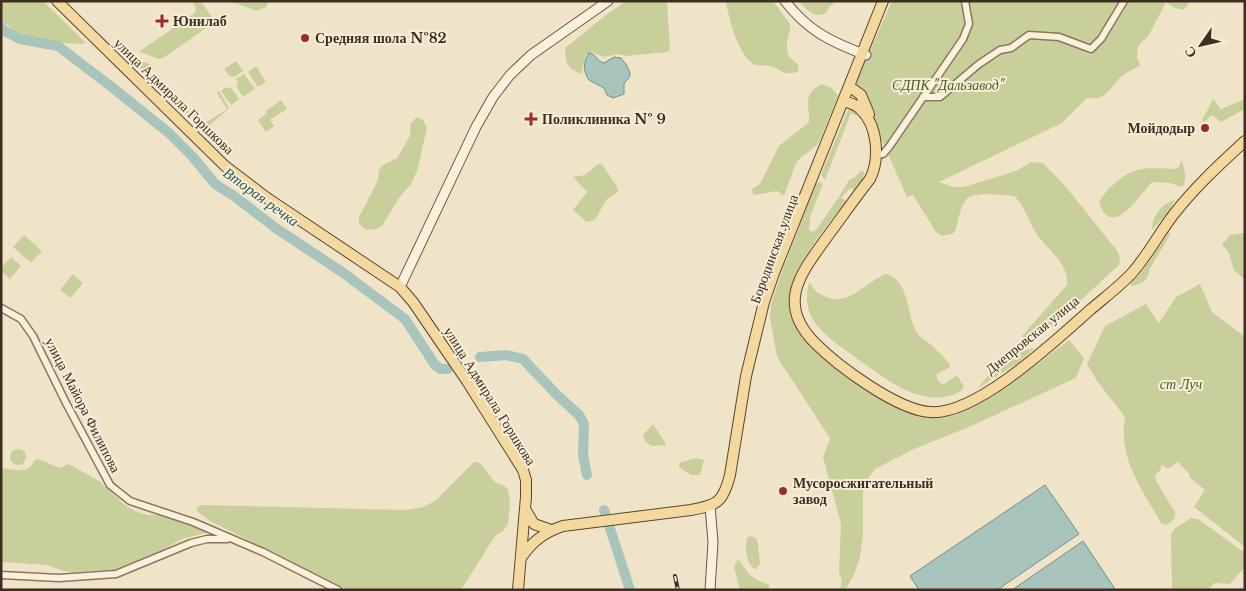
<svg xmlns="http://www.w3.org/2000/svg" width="1246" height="591" viewBox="0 0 1246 591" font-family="'Libre Baskerville',serif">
<rect width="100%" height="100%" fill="#f0e4c8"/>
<path fill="#c9cf9b" d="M1 1H43L86 43 81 44C54 42 19 42 1 18Z
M192 1H201L215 22 163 58 159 59 140 52V51L195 13 196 8Z
M230 1H269L266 7 257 11Z
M626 1H667L670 50 667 52 626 56 618 54 605 57 591 52 586 55 581 74C566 68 566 62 565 48L606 15Z
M726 1H773L790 24C790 41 779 52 798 64V72C777 76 785 69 769 66 764 64 759 67 754 64 739 57 728 17 726 1Z
M798 1H836L828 8 827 12C815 20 807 10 798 1Z
M892 1H1190L1184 10 1175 8 1166 2 1149 35 1138 46 1137 57 1140 65C1134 69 1128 71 1122 76 1109 88 1107 101 1087 98L1062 123 939 182 954 187H964L1016 171 1031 162 1043 163 1066 187 1118 252 1120 259 1119 265 1043 335 1024 339 1022 336 1067 285C1069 262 1047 250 1036 233 1028 220 1025 206 1014 196 1002 196 972 190 965 201 960 208 958 222 955 231L952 234 942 236 936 232 913 195 907 197 856 82Z
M136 59 154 66 151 74 166 96 180 102 200 124 202 125 227 109 217 93 219 91 229 108 210 125 231 157 133 65 132 62Z
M236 61 243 71 234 77 229 76 224 69Z
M256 66 266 82 258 87 248 72Z
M244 74 255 89 243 97 236 86 238 82 236 79Z
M822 84 832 88 838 96 819 142C813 151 802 154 796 163L784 196 777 191 755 195 753 194 752 189 760 184 779 146 809 122C810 105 801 95 822 84Z
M226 87 232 89 239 99 231 105 221 91Z
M1213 99 1221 109 1245 99V109L1221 122 1212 115 1204 122 1202 120Z
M281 100 287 109 270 120 274 126 266 132 258 120 267 113 266 111Z
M851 108 856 111V116L851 113 825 180 821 175 848 110Z
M417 117 423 120 427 128 417 171 411 184 399 198 382 226 376 229 366 230 359 223V217L378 180 379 170 383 165 397 158 410 136 411 123Z
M1182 160C1184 169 1188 180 1182 187L1170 183 1152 182C1139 196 1111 241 1099 202 1107 189 1122 174 1138 170 1149 167 1165 169 1177 169Z
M598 164H602L617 187 618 192 606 200 595 220 587 222 573 210 587 192 573 177 585 175Z
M861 171H864L863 179 855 191 850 188 841 198 846 201C828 225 792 266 790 295 789 306 791 317 797 327 815 359 902 422 940 418 981 413 1036 364 1069 340L1084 358 1076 378 969 427 914 449 875 469 869 477 863 489V534L860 557 854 575 845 590H840L842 580 839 573 841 524 823 457 830 438 779 360 777 356 770 318 771 305 780 277 816 184 820 182 823 184 811 214 809 229 811 232 816 230 839 197 849 180 855 177Z
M1175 200 1169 211 1152 230C1152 216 1162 203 1175 200Z
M1169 232 1170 235 1149 270C1149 281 1141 284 1131 286L1130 284 1142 272Z
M1245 233V280L1234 270 1228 251 1222 245 1230 235Z
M24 235 42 251 31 263 13 247Z
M11 257 21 266 10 279 1 271V268Z
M73 274 83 283 70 298 60 290Z
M886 274C910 281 906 313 916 331 919 337 925 340 930 344 937 350 944 357 950 364V367L937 374C936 378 939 384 944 384L957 375 964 387C961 392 955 395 948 396 915 404 885 378 859 360 845 349 818 333 811 316 806 305 806 294 809 283L810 282C814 290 816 292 824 296 848 308 865 282 886 274Z
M1200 284 1212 312 1245 337V547L1194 507 1205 490 1190 478V475L1178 462 1168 469 1162 465 1160 470 1155 476 1156 481 1175 512C1176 519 1172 522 1166 525L1161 523C1142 489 1118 459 1125 417L1097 381 1087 364 1105 326 1146 304 1159 323 1176 297Z
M1035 348 1018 363 978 388 991 372 997 359 1007 358 1016 352Z
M653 424 666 444 665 445 651 446 645 441 643 435Z
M10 457a8 8 0 1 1 16 0a8 8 0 1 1-16 0Z
M696 458 704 460 700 475H691L679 467V463Z
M38 459 60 468 68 464 71 465 99 481 125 505 137 512 148 515 172 514 209 532 182 539 164 549 113 570 72 572 63 571 47 565 1 562V468C9 469 24 473 30 467 34 463 32 461 38 459Z
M474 462H479L495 482 506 487 508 490 510 502 508 524 503 531 495 536 461 590H348L210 521 197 511V507L201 505 405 510 423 507 435 501Z
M1191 518 1198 519 1245 553V567L1230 584 1215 583 1207 590H1172L1171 535 1174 529Z
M750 536 756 538 758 544 760 564 756 569H754C746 561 745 550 747 538Z
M738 559 749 574 757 580 770 585 768 589 740 590 734 567Z"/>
<path fill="#a9c4bc" stroke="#6f938a" d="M589 53C596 53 597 62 604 63L614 57 621 58 627 66 630 73V76L624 84V94L613 98 607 95 604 88 589 80C583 72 583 62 589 53Z
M1045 485 1079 534 997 590H919L910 576Z
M1083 541 1115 589 1114 590H1012Z"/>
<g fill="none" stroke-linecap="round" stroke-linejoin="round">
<path stroke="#a9c4bc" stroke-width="10" d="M1 26 3 30 20 39 58 46 113 88 169 133 193 157 215 184 234 196 277 229 342 272 405 319 435 365 441 369H448
M480 357 507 355 523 359 556 394 579 415 584 424 583 455 587 475
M604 510 630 590"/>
<defs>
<path id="minor" d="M923 97H940L979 64 1000 50 1011 48 1029 35 1059 37 1091 49 1101 39 1124 1
M876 155 883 154 889 147 963 39 969 24 965 1
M1 308 21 319 33 336 66 403 110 485 130 501 193 522 263 552 338 590
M1 575 59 578 116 574 191 543 207 539H227"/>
<path id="secondary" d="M785 1C808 31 831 42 866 55
M400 287 476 127 493 97 510 75 531 55 608 1
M710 506 713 542 710 590"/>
<path id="primary" d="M57 1 225 166 267 198 400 287 413 302 467 381 523 470 526 480V497L518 590
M849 86 861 95 869 114
M843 101C849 103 856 104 860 109 878 125 880 159 870 179 855 198 842 217 827 237 802 272 775 303 815 343 838 366 897 410 930 412 976 416 1056 340 1090 310 1104 298 1120 286 1132 273 1148 255 1159 233 1174 214 1195 187 1220 164 1245 141
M525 509 534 524 551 530
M521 558C532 541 545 532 563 526L691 510C717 505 723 503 730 475L746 376 764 302 774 273 883 1"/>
</defs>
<use href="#minor" stroke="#8d765c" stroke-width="9"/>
<use href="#secondary" stroke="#6f573f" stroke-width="11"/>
<use href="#primary" stroke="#5b4430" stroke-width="12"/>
<use href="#minor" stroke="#faf1dc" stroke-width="6"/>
<use href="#secondary" stroke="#faf1dc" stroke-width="9"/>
<use href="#primary" stroke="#f3d9a0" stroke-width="10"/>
<defs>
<path id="rail" d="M675 576 678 590"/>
</defs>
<use href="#rail" stroke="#3d2e20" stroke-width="4"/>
<use href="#rail" stroke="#f7eed8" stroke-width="2" stroke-dasharray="5.5" stroke-linecap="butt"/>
</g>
<g fill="#9e2a2b" stroke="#f7eed8" stroke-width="2">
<path d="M159.5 13.5h5v5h5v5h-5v5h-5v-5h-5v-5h5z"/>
<circle cx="305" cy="38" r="5"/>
<path d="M528.5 111.5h5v5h5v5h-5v5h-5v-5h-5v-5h5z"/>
<circle cx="1205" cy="128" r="5"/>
<circle cx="783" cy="491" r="5"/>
</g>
<g text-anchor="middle" stroke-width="4" stroke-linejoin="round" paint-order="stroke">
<g font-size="14" font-weight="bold" fill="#3d2e20" stroke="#f7eed8" text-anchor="start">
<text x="173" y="26">Юнилаб</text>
<text x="315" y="43">Средняя шола №82</text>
<text x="542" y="124">Поликлиника № 9</text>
<text x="1195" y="133" text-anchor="end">Мойдодыр</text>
<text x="793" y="488">Мусоросжигательный<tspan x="793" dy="16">завод</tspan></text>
</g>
<g font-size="14" font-style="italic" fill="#4d5a26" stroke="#f7eed8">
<text x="948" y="90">СДПК "Дальзавод"</text>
<text x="1181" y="389">ст Луч</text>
</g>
<g font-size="14" fill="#3d2e20" stroke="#f7eed8">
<text transform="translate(174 96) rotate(44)" y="5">улица Адмирала Горшкова</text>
<text transform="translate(774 249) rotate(-70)" y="5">Бородинская улица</text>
<text transform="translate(1032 335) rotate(-39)" y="5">Днепровская улица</text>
<text transform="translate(490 396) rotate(58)" y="5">улица Адмирала Горшкова</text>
<text transform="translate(83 405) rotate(63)" y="5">улица Майора Филипова</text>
</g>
<g font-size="15" font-style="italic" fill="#2f5d5a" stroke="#f7eed8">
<text transform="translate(261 197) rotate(36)" y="5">Вторая речка</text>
</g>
</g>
<rect width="1246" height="591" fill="none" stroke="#3d2e20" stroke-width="5"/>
<g transform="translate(1201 45) rotate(236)" stroke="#f7eed8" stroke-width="4" paint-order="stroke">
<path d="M0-4L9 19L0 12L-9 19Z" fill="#3d2e20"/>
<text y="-8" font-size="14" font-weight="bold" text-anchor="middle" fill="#3d2e20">С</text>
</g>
</svg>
